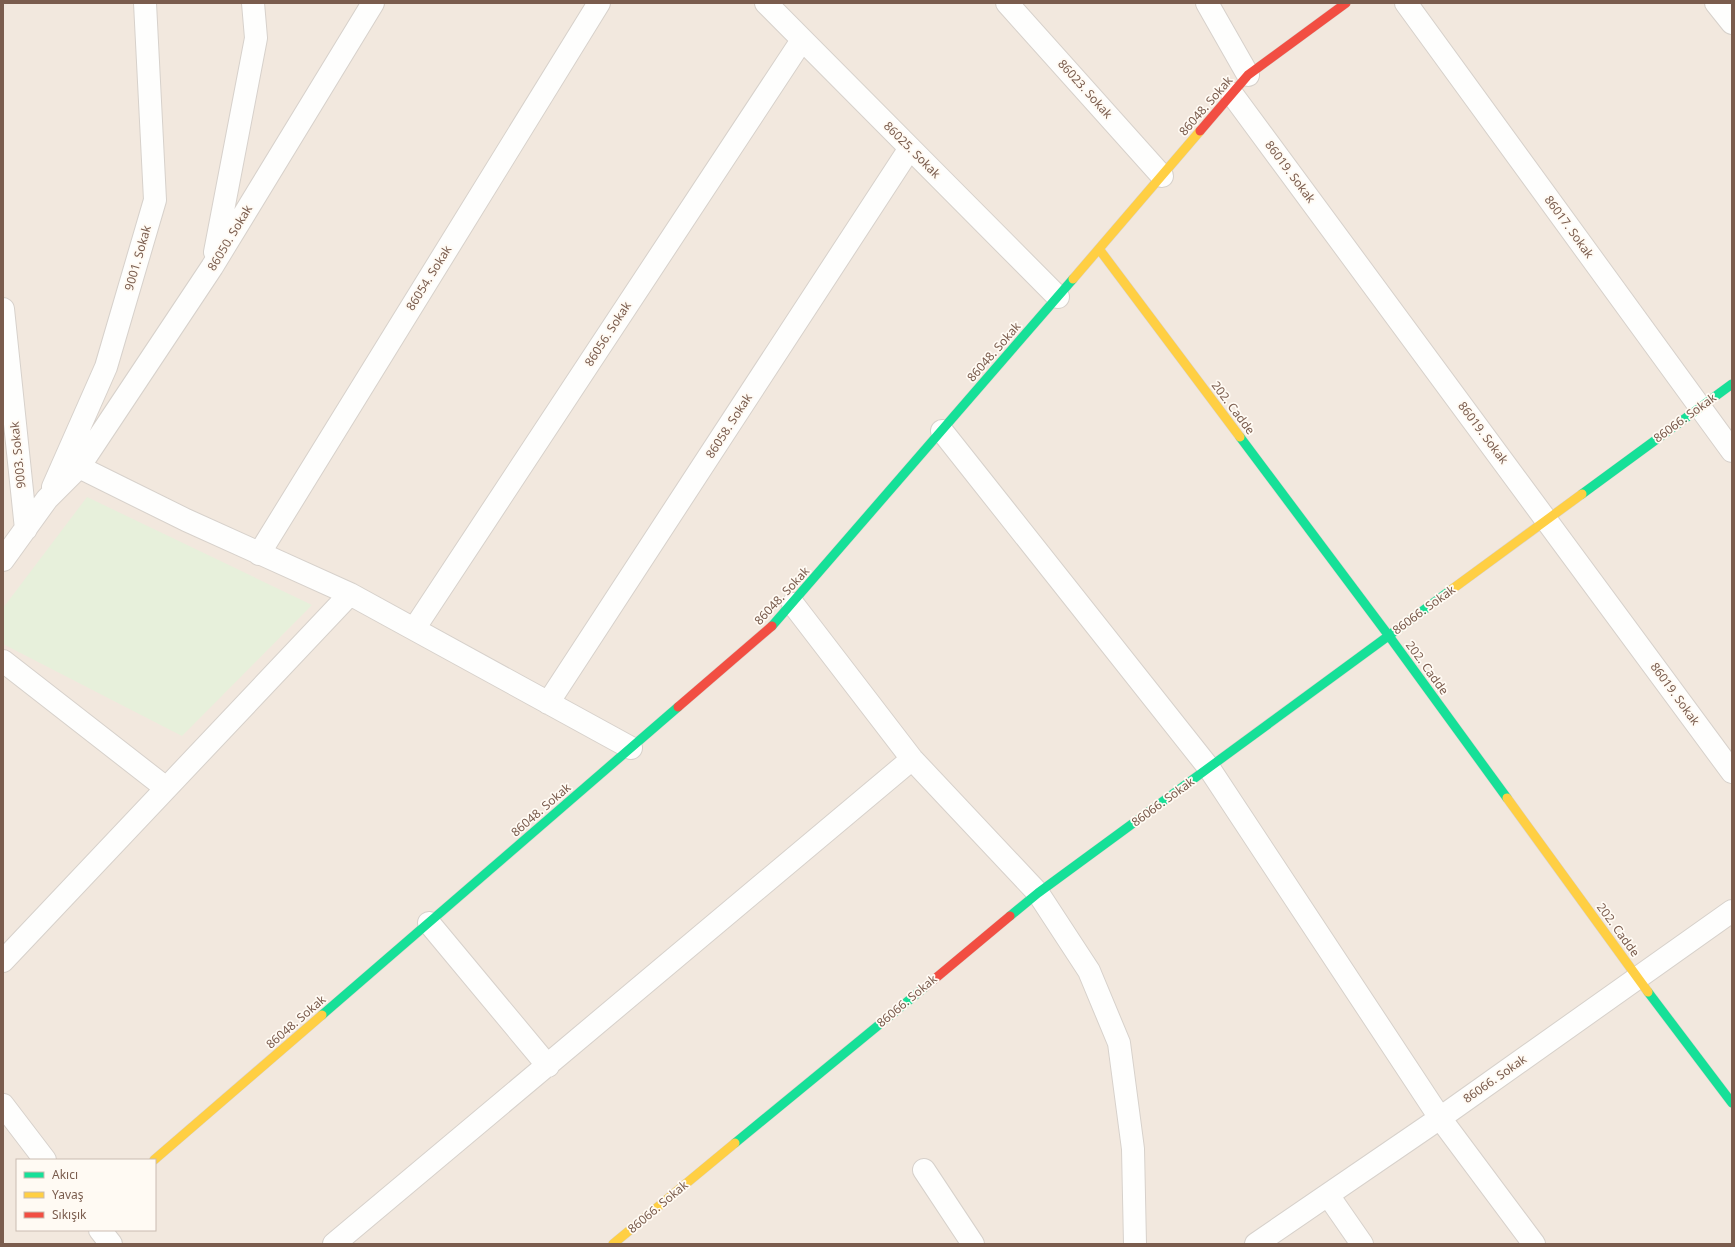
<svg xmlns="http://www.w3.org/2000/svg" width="1735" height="1247" viewBox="0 0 1735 1247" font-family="'Noto Sans',sans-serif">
<rect width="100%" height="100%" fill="#f9f5f0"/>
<path fill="#f2e8de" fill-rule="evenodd" d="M3 3H1732V1244H3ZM17 1160H155V1230H17Z"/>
<path fill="#e7f0db" d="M87 497 312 605 182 736 3 644V608Z"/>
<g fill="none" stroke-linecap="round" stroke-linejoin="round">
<defs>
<path id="street" d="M766 3 1058 297
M1007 3 1162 176
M1207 3 1248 75
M1406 3 1732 451
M1716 3 1732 23
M1232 94 1732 772
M215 252 256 38 253 3
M3 309 26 529
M942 431 1209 768 1440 1118 1534 1244
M79 467 212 267 373 3
M53 487 106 367 155 200 145 3
M259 554 599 3
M3 560 47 499 79 467 186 520 350 594 631 748
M793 604 912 759 1038 893 1089 971 1119 1043 1133 1149 1135 1244
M414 629 802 40
M3 661 166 788
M548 703 910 148
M429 923 548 1066
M3 961 350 594
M3 1105 45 1160
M924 1170 973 1244
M1328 1195 1362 1244
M100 1230 111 1244
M334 1244 912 759
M1256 1244 1440 1118 1732 911"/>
<path id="fast" d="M1240 437 1389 636 1507 798
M1582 494 1732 384
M772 626 1073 279
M1010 916 1038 893 1451 590
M1648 992 1732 1103
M322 1015 678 707
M735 1143 925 987"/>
<path id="slow" d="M1099 249 1240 437
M1073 279 1200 131
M1451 590 1582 494
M1507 798 1648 992
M154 1160 322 1015
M613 1244 735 1143"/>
<path id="jam" d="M1200 131 1248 75 1346 3
M678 707 772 626
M925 987 1010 916"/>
</defs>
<use href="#street" stroke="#d7d1cb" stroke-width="24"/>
<use href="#fast" stroke="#d9d2cb" stroke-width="10"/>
<use href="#slow" stroke="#d9d2cb" stroke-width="10"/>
<use href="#jam" stroke="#d9d2cb" stroke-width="10"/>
<use href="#street" stroke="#fefefd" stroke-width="22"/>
<use href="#fast" stroke="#16e098" stroke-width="9"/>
<use href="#slow" stroke="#ffcf43" stroke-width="9"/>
<use href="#jam" stroke="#f24e42" stroke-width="9"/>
</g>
<g text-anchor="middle" stroke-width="3.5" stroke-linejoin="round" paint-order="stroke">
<g font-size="12" fill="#7a5c4d" stroke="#fffaf3">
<text transform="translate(1085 89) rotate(48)" y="4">86023. Sokak</text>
<text transform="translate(1206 106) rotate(-49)" y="4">86048. Sokak</text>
<text transform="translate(912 150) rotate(45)" y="4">86025. Sokak</text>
<text transform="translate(1290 172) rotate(53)" y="4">86019. Sokak</text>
<text transform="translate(1569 227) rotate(54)" y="4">86017. Sokak</text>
<text transform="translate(230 238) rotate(-59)" y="4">86050. Sokak</text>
<text transform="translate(138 258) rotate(-74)" y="4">9001. Sokak</text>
<text transform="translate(429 278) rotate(-58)" y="4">86054. Sokak</text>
<text transform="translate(608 334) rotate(-57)" y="4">86056. Sokak</text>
<text transform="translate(994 352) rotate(-49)" y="4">86048. Sokak</text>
<text transform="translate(1233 408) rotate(53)" y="4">202. Cadde</text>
<text transform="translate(1685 418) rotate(-36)" y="4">86066. Sokak</text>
<text transform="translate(729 426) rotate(-57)" y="4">86058. Sokak</text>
<text transform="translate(1483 433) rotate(53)" y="4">86019. Sokak</text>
<text transform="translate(18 455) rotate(-96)" y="4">9003. Sokak</text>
<text transform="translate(782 596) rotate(-47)" y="4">86048. Sokak</text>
<text transform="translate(1424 610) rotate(-36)" y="4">86066. Sokak</text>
<text transform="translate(1427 668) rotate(54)" y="4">202. Cadde</text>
<text transform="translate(1675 694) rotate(54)" y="4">86019. Sokak</text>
<text transform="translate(1163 802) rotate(-36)" y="4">86066. Sokak</text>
<text transform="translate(541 810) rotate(-41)" y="4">86048. Sokak</text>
<text transform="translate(1618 930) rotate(54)" y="4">202. Cadde</text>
<text transform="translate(907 1001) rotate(-40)" y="4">86066. Sokak</text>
<text transform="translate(296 1022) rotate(-41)" y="4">86048. Sokak</text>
<text transform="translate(1495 1079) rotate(-35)" y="4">86066. Sokak</text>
<text transform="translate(658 1207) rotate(-40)" y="4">86066. Sokak</text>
</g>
</g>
<rect width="1735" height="1247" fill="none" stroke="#7a5c4d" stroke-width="8"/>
<rect x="16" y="1159" width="140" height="72" fill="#fffaf3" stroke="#cabbb1"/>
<rect x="24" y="1172" width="20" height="6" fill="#16e098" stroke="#cabbb1"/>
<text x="52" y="1179" font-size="12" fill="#7a5c4d">Akıcı</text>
<rect x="24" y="1192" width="20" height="6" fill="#ffcf43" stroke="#cabbb1"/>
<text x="52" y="1199" font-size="12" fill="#7a5c4d">Yavaş</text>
<rect x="24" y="1212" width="20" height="6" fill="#f24e42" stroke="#cabbb1"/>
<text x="52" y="1219" font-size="12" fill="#7a5c4d">Sıkışık</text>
</svg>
